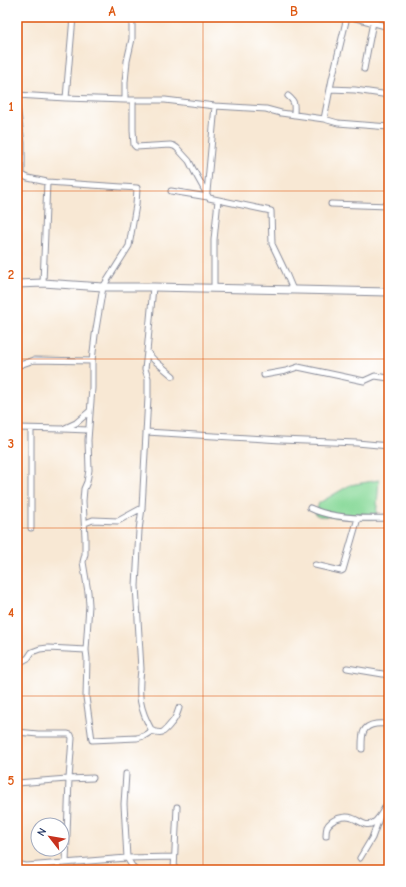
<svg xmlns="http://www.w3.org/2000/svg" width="406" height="887" viewBox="0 0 406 887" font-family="'Comic Neue',sans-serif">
<rect width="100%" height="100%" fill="#fff"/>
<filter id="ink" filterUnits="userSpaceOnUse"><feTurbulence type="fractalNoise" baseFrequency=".025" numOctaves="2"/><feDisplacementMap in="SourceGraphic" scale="8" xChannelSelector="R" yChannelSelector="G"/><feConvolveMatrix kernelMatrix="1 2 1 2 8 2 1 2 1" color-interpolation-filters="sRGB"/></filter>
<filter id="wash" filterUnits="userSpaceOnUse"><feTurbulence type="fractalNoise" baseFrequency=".012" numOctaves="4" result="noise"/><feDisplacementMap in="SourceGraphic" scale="16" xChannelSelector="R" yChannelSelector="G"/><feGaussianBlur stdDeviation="0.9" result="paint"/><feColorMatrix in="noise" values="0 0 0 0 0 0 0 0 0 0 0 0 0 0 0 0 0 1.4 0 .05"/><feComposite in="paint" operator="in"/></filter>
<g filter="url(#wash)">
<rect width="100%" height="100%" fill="#f8e8d4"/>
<path fill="#88d999" stroke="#52847c" d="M379 480 376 519 319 516 315 514 319 503 350 485Z"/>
</g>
<g filter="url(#ink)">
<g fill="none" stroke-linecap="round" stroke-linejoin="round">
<defs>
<path id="street" d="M352 17 389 27
M364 69 373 22
M330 89 355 90 389 95
M17 95 66 98 125 100H165L215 106 266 109 281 113 324 119 338 123 389 127
M288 96C296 102 294 106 294 115
M66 98 73 17
M125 100V82L127 61 132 39V17
M133 100V130L134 145 136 147 170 145 174 146 177 148 189 161 194 171 209 198 271 211 272 244 285 271 293 290
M17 106 22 143V175
M324 119 332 79 347 17
M17 175H22L28 178 47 182
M171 191 208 197
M207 192 215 106
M331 204 389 206
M43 283 47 182 137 188 136 205 129 246 103 287 95 335 92 361V388L88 440 89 470 87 482 84 489 83 501 85 537V554L83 562 88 592 89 605 86 650 87 659 86 697 92 740 137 738 144 736 152 731
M153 287 147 352 145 369 148 378V397L142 508 139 530 136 586 141 669C138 695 139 708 152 731 162 734 163 733 169 726 171 723 174 721 175 718 177 715 178 711 179 708
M214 288V240L218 200
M147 352 154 360 173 376
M17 366 34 360 92 361
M264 375 286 371 298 367 364 381 375 376 389 378
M17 428 63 429 76 423 90 411
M31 429V528
M63 429 88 430
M146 432 281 440 357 443 389 446
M310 508C332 519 365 519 389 518
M85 523 93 520 118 521 142 508
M315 565 341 571 343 570 358 518
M17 664 28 658 32 652 40 649 48 648 86 650
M347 668 389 675
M17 732 38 734H68L71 735 72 738 69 779 66 863
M362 749C362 736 361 726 376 724 381 724 385 723 389 725
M126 774 124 804 127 858 132 866 135 870
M17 783 67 779 93 778
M326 836C326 833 326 830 327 827 331 819 345 815 352 818 359 820 366 828 373 823 380 819 385 807 389 800
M360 858 372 838 380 816
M17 864 26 866 39 865 127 858 174 857
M174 870 177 807"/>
<path id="secondary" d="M17 284 43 283 103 287H153L389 292"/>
</defs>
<use href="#street" stroke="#8a8c99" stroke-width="7"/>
<use href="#secondary" stroke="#8a8c99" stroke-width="9"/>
<use href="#street" stroke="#fff" stroke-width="5"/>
<use href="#secondary" stroke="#fff" stroke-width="7"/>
</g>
</g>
<path fill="none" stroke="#de5710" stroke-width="1" stroke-opacity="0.55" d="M203 17V870M17 191H389M17 359H389M17 528H389M17 696H389"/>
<rect width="406" height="887" fill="none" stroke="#fff" stroke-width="44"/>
<g transform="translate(50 837) rotate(301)"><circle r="19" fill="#ffffff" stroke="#a4acbf"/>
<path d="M0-3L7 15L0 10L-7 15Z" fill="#c8321e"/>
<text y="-6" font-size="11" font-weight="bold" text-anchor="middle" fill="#1b2f5e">N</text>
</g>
<rect x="22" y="22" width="362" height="843" fill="none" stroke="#de5710" stroke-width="1.5"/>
<g font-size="13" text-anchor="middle" font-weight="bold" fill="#de5710">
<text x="112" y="16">A</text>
<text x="294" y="16">B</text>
<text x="11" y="111">1</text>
<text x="11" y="279">2</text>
<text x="11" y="448">3</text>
<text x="11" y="617">4</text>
<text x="11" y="785">5</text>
</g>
</svg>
